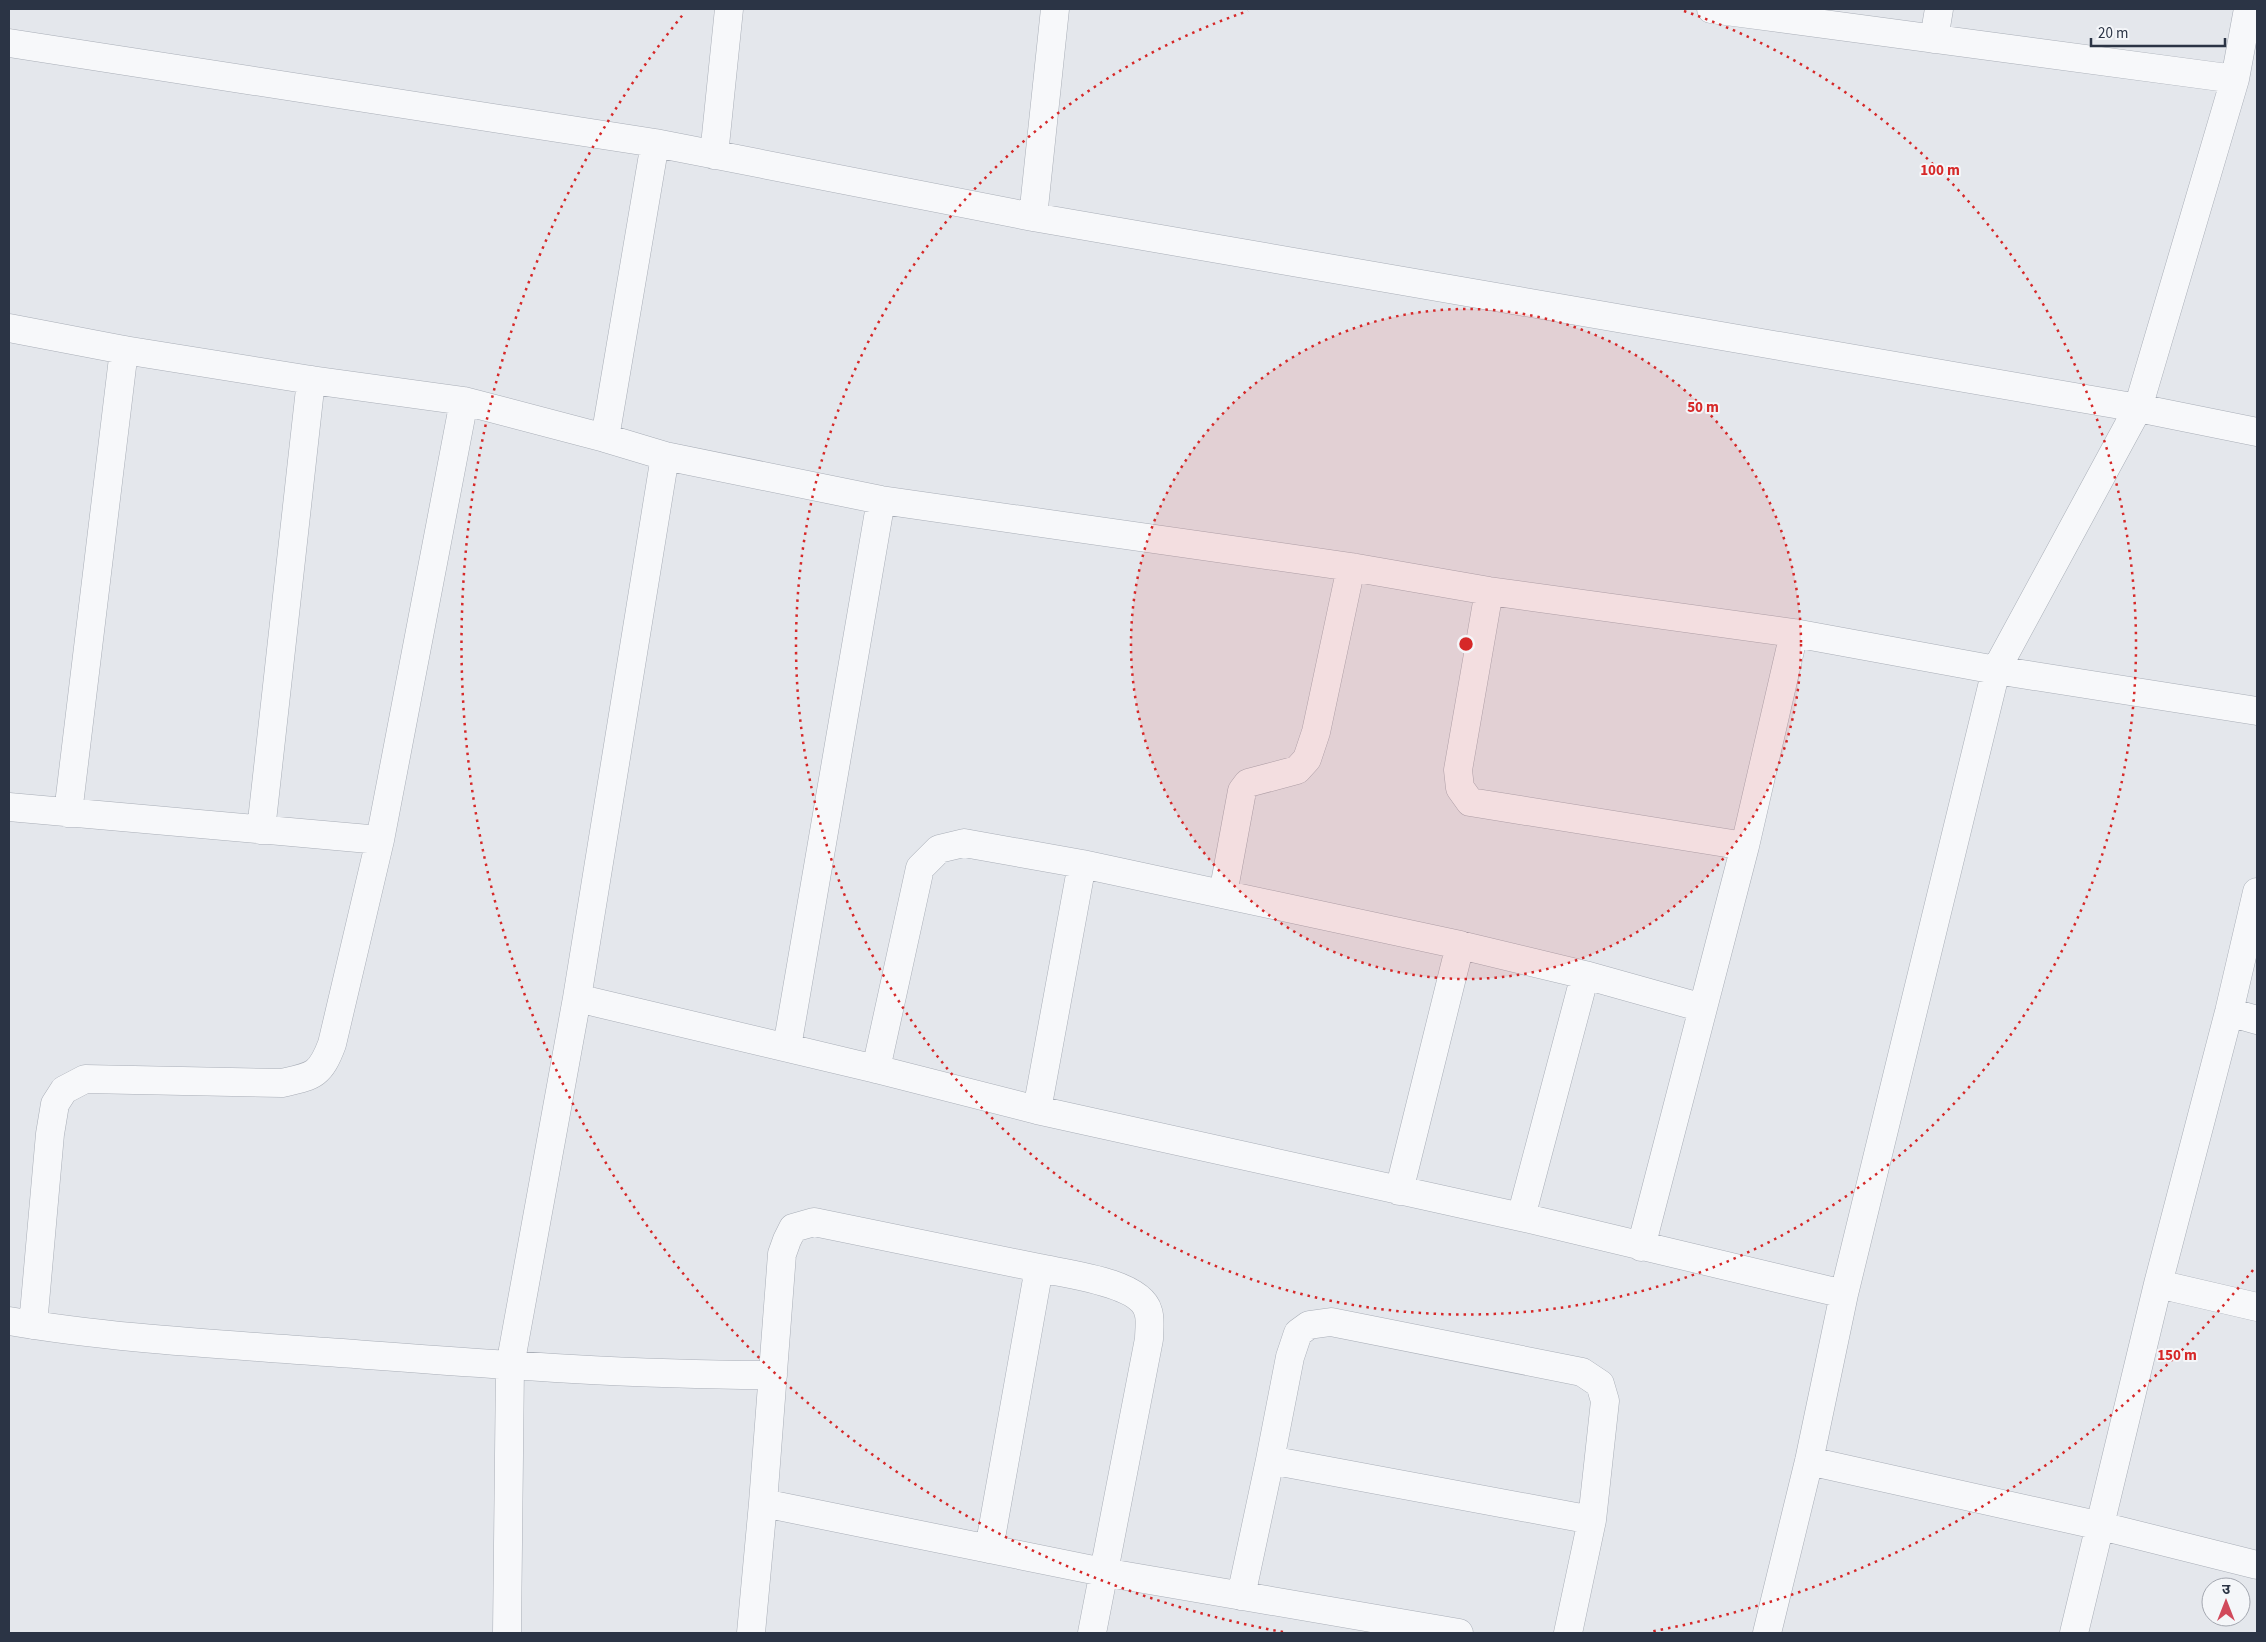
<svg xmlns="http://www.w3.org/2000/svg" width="2266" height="1642" viewBox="0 0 2266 1642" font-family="'Source Sans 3','Noto Sans Devanagari',sans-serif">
<rect width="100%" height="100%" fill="#e4e7ec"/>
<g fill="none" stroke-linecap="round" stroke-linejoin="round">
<defs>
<path id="minor" d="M1711 9 2235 79
M1934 39 1939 9
M9 43 655 143 1033 217 2138 408 2257 432
M714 155 729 9
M1033 217 1055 9
M9 328 124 350 311 380 464 401 605 438 665 456 881 500 1351 567 1489 591 1794 633 1996 670 2257 711
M605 438 655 143
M1489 591 1458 770 1460 788 1470 802 1745 846
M9 807 380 840
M68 813 124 350
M261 830 311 380
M1223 894 1242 791 1248 783 1297 770 1307 759 1316 732 1351 567
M1460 945 1585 975 1703 1008
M577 998 876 1069 1037 1110 1521 1217 1844 1294
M2229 1012 2257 1020
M787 1047 881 500
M876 1069 920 868 939 849 964 843 1082 864 1460 945 1399 1191
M1037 1110 1082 864
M1521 1217 1585 975
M1641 1247 1745 846 1794 633
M1039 1268C1066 1274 1140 1282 1148 1311 1151 1319 1149 1331 1149 1339L1092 1633
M2158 1284 2257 1307
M9 1321C114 1339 221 1344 327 1352 476 1363 624 1375 773 1375
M33 1325 50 1134 55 1104 64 1090 85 1079 282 1083C313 1076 320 1076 332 1044L380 840 464 401
M1270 1460 1592 1520
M1809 1461 2101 1526 2257 1565
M763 1503 782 1254 787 1240 793 1228 814 1222 1039 1268 989 1549
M1241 1596 1270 1460 1290 1357 1298 1333 1309 1325 1331 1322 1582 1372 1600 1384 1605 1401 1592 1520 1568 1633
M507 1633 510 1366 577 998 665 456
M751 1633 763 1503 1103 1572 1459 1633
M1767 1633 1809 1461 1844 1294 1996 670 2138 408 2235 79 2248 9
M2074 1633 2158 1284 2229 1012 2257 892"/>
</defs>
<use href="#minor" stroke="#a9aeb7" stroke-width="29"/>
<use href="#minor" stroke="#f7f8fa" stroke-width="28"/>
</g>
<circle cx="1466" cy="644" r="335" fill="#d62828" fill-opacity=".12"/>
<g fill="none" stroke="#d62828" stroke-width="2.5" stroke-dasharray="2.5 5">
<circle cx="1466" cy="644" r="335"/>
<path d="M1684 11A670 670 0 1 1 1248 11"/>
<path d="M2253 1270A1005 1005 0 0 1 1649 1632M1283 1632A1005 1005 0 0 1 685 12"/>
</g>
<circle cx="1466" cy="644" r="8" fill="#d62828" stroke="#f4f6f9" stroke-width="2.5"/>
<g font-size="15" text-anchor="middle" font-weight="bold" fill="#d62828" stroke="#f4f6f9" stroke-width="4" stroke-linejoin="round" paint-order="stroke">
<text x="1940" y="175">100 m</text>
<text x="1703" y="412">50 m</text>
<text x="2177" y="1360">150 m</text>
</g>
<rect width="2266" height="1642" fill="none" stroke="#2b3445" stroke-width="20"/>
<g transform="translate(2226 1602)"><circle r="24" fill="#f4f6f9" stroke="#a4a8b1"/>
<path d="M0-4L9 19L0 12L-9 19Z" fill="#d1495b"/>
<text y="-8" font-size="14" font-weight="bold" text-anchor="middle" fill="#2b3445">उ</text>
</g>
<path d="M2091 38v8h134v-8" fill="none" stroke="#2b3445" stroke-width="2.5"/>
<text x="2098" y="38" font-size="15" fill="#2b3445" stroke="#f4f6f9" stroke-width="4" paint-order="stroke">20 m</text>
</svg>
